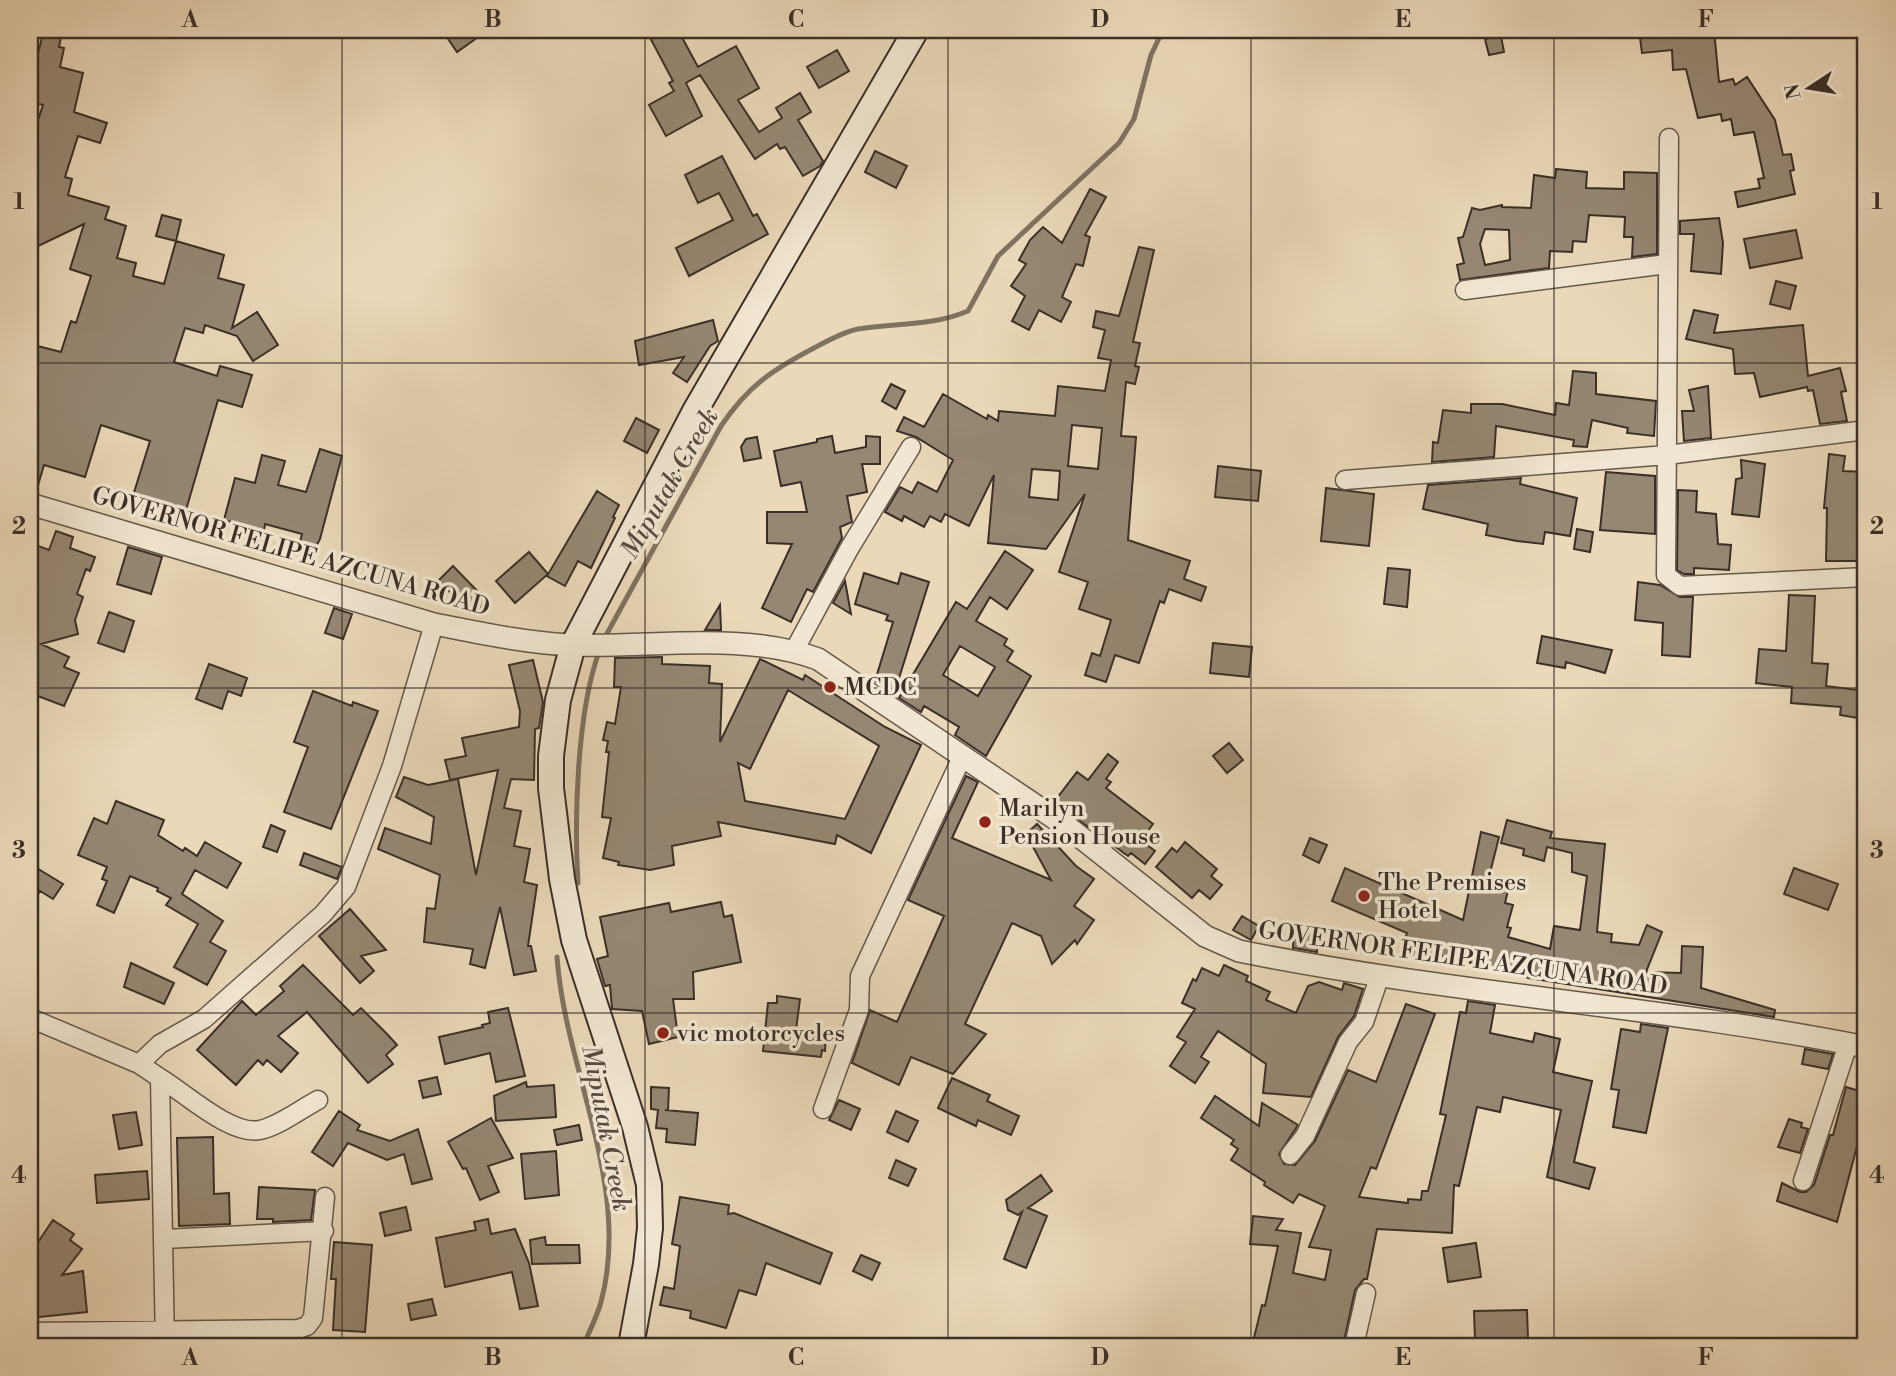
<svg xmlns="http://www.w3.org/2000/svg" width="1896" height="1376" viewBox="0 0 1896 1376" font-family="'Libre Bodoni',serif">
<rect width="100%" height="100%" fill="#ead8b8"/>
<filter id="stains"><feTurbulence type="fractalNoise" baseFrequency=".00286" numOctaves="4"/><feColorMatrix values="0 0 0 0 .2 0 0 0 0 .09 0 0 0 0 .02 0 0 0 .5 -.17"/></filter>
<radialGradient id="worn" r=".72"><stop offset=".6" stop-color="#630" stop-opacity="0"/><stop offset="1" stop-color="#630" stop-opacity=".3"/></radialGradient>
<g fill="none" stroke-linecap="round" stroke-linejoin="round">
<path stroke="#807261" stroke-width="5" d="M604 639 721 426C748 386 772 370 814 348 827 341 843 332 858 329 896 323 933 326 968 311L998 256 1119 143 1134 119 1151 55 1163 30
M578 883C574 819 577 712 599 652
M557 957C565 1070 632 1187 601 1302 597 1317 589 1332 583 1346"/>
</g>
<path fill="#968773" stroke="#3a2f28" stroke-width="2" fill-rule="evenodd" d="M44 30 62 32 59 47 64 48 60 67 83 73 74 112 107 123 100 143 78 136 65 177 72 179 68 195 109 207 105 219 126 226 117 258 136 263 133 276 164 284 176 241 156 236 162 215 181 220 176 241 224 255 218 278 244 285 232 328 257 312 278 345 253 361 237 336 205 325 203 333 185 328 174 362 217 376 220 366 252 375 242 407 218 400 184 517 131 502 150 441 101 425 85 477 44 465 36 492 30 491V344L61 352 71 321 76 323 91 276 70 269 84 224 30 250V144L43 105 30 102V84Z
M442 30H488L457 52Z
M646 30H678L698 67 736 46 759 88 738 100 759 132 782 118 776 108 800 93 811 112 798 120 823 161 820 166 803 176 785 147 780 149 777 144 755 159 700 75 686 83 702 116 666 136 649 105 674 91 669 83 673 81Z
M1639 30H1714L1719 82 1733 79 1735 85 1747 77 1775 120 1783 155 1791 154 1794 170 1790 171 1795 194 1738 207 1735 192 1760 188 1758 179 1764 178 1754 132 1734 135 1731 119 1722 121 1721 114 1698 118 1686 69 1673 70 1672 50 1642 53Z
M1501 36 1504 52 1489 55 1485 39Z
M837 50 849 71 819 88 807 67Z
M875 151 907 166 896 188 865 172Z
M722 156 753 216 757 214 768 234 689 276 676 248 733 220 719 193 698 203 685 175Z
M1556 169 1587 172 1586 188 1624 189V172L1657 173V254L1632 257 1633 237H1624L1625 217 1589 215 1586 242 1573 241 1572 252 1550 251 1549 268 1460 280 1457 265 1464 263 1458 238 1463 237 1472 208 1480 210 1502 205V207L1531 208 1534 175 1555 178ZM1485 229 1509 230 1510 260 1485 265 1480 244Z
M1090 189 1106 197 1085 235 1090 237 1083 266 1076 264 1062 297 1071 302 1061 322 1039 310 1029 330 1012 321 1025 296 1011 286 1026 264 1019 260 1030 240 1043 227 1062 243Z
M1719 218 1723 243 1721 274 1691 271 1694 234H1680V221Z
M1796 230 1802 258 1750 268 1744 239Z
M1139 247 1154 250 1133 342 1140 343 1135 366 1139 367 1135 384 1126 382 1121 436 1136 437 1128 540 1190 561 1184 579 1206 587 1201 601 1169 589 1164 603 1160 601 1139 663 1115 655 1106 682 1085 675 1092 653 1100 656 1111 620 1079 609 1088 582 1059 572 1085 494 1046 549 988 543 994 475 969 526 945 514 941 522 930 516 924 527 904 516 902 521 885 512 900 487 912 493 918 482 937 492 953 460 916 437 897 431 904 417 924 427 943 394 987 419 988 415 998 421 999 411 1055 416 1058 386 1105 391 1111 360 1098 358 1105 330 1093 327 1096 311 1119 316ZM1072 425 1102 428 1098 469 1068 466ZM1032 469 1060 471 1058 500 1029 497Z
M1776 281 1796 286 1790 309 1770 304Z
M1694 310 1718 315 1714 333 1803 325 1808 376 1840 368 1846 391 1841 392 1847 421 1820 424 1813 390 1808 391 1807 387 1760 397 1754 373 1735 374 1733 349 1686 339Z
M713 320 718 341 710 346 687 382 673 373 684 357 639 365 635 341Z
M1573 371 1596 373V394L1656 401 1654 436 1627 433 1628 428 1592 420 1587 447 1573 446 1574 440 1496 426 1494 457 1432 462 1433 442 1438 443 1443 410 1471 413V404H1502L1555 415 1556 403 1569 405Z
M891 384 905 391 896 409 882 401Z
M1708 386 1711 438 1684 441 1682 411H1694L1689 390Z
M636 418 659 430 647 453 624 441Z
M832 436 835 453 866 447V436L880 437V464H862L867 492 847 496 852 522 840 527 842 538 813 592 807 589 791 622 762 608 792 544 767 543V512H807L801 482 781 486 774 451 817 442V439Z
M757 437 761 458 744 461 741 447 746 439Z
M320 449 342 456 320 539 311 557 297 553 302 534 265 524 264 531 224 520 235 478 255 483 262 455 285 461 278 485 306 492Z
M1829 454 1845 456 1843 471 1866 472V561H1826L1827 508H1824Z
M1741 460 1765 464 1759 517 1732 514 1736 479 1742 478Z
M1218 466 1261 471 1258 501 1215 497Z
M1606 472 1655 476V534L1600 530Z
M1521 478 1520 484 1577 498 1570 536 1545 532 1543 544 1517 541 1486 535 1488 524 1423 509 1428 485Z
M1326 488 1374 494 1369 546 1321 541Z
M1678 490 1697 491 1696 512 1716 514 1718 544 1731 545 1729 570 1694 568V574H1684L1677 570Z
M597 491 619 505 613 517 615 518 591 568 578 561 565 586 547 576Z
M1577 529 1593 532 1590 552 1574 549Z
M56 531 73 537 70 548 95 557 90 571 86 569 77 594 83 597 75 620 78 634 41 644 69 657 64 667 79 673 64 706 30 693V543L49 550Z
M128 547 162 557 151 594 117 584Z
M1005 551 1033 570 1007 609 990 597 976 621 1007 639 1004 645 1013 651 1007 661 1031 676 986 756 955 735 959 727 924 706 921 712 899 698 956 602 967 609ZM960 646 995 667 978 696 943 675Z
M529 552 548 574 515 603 496 581Z
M453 566 487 601 474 614 438 581Z
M1388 568 1410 570 1407 607 1384 604Z
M864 573 898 584 901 573 929 582 895 691 875 681 893 622 886 620 888 615 855 604Z
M845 581 851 614 833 603Z
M1638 582 1660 585 1680 597H1693L1690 657 1662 655 1663 623 1635 620Z
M1789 595 1815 596 1812 663 1828 664 1826 686 1866 691 1864 719 1840 715 1841 707 1791 703 1792 687 1756 683 1759 649 1786 651Z
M720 605 721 630H705Z
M334 608 352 614 343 639 325 633Z
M109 612 134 621 124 652 98 643Z
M1542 636 1612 650 1605 673 1566 662 1565 668 1537 663Z
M1213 643 1252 647 1249 677 1210 673Z
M662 657V664L710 666 709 683 722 684 720 742 760 659 803 680 805 675 885 727 921 745 871 853 837 835 835 844 718 822 721 836 672 846 674 865 650 870 618 865 619 862 603 858 611 818 602 817 609 752H606L608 741 603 740 607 722 615 724 621 687H614L615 658ZM788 690 879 746 845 819 745 801 738 763 750 769Z
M533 660 543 702 539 728 535 729 534 780 511 779 504 808 521 811 514 846 530 849 524 882 537 885 528 946H531L536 971 514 975 500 907 485 968 470 964 473 949 424 942 427 908 435 909 440 875 378 849 385 828 431 844 434 817 396 797 404 777 428 785 458 779 476 875 498 770 450 780 445 760 466 756 462 738 519 727 520 711 509 665Z
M209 664 247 678 241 696 228 691 222 709 196 699Z
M313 691 352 706 353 702 378 711 331 829 284 812 308 747 294 742Z
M1229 743 1243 760 1227 773 1213 756Z
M1108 754 1118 762 1106 779 1111 782 1106 788 1153 824 1141 840 1155 851 1145 864 1131 853 1128 856 1054 802 1077 772 1088 780Z
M966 776 978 782 952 838 1051 880 1026 834 1037 824 1076 866 1094 879 1074 906 1094 920 1077 944 1075 940 1052 964 1041 936 1012 923 965 1024 986 1034 953 1074 911 1057 899 1085 852 1063 870 1010 897 1022 944 916 908 900Z
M116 801 164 820 158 835 183 851 185 848 197 856 205 842 241 863 227 888 195 870 182 894 223 921 210 942 226 951 207 985 174 967 198 924 166 905 171 898 157 891 158 888 130 876 114 913 97 905 107 881 102 879 107 867 78 855 94 818 107 824Z
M1507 820 1552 832 1550 838 1605 844 1597 932 1612 934 1611 942 1639 945 1647 925 1662 932 1646 972 1681 973 1682 946 1703 947 1701 988 1775 1010 1774 1017 1529 978 1470 963 1474 948 1461 945 1456 960 1426 951 1423 960 1401 951 1407 933 1332 901 1345 868 1463 920 1481 832 1499 837 1489 877 1510 882 1505 903 1513 905 1507 927 1511 928 1508 937 1550 949 1554 926 1580 930 1587 876 1572 872V853L1547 847 1544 861 1523 855 1524 849 1501 843Z
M271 825 285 831 277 852 263 847Z
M1310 838 1327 845 1319 863 1303 855Z
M1185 842 1217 869 1211 876 1222 885 1210 899 1199 890 1192 898 1156 867 1172 848 1177 852Z
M304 853 342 867 337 879 300 865Z
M30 864 63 884 53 899 40 891 30 907Z
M1794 868 1838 884 1828 910 1784 894Z
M721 902 724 917 732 915 741 962 693 972 694 999H673L678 1037 649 1044 642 1011 612 1009 610 985 605 986 597 959 608 956 600 917 669 903 671 912Z
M350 909 386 950 361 956 374 971 360 983 319 936Z
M1242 916 1259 926 1251 940 1233 930Z
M1294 928 1318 930 1317 952 1293 948Z
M131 963 174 983 164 1004 124 987Z
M303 965 353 1015 361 1008 387 1034 397 1045 386 1055 393 1064 368 1083 307 1012 278 1036 298 1053 281 1072 267 1060 263 1065 258 1060 236 1085 197 1050 242 1001 256 1015 284 991 280 986Z
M1224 965 1248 976 1246 981 1270 992 1266 1000 1296 1013 1308 986 1319 982 1342 990 1344 983 1363 989 1354 1016 1338 1037 1311 1097 1263 1093 1266 1064 1218 1031 1201 1057 1209 1062 1195 1083 1170 1066 1186 1042 1177 1037 1195 1009 1182 1003 1193 979 1196 981 1202 968 1219 976Z
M777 996 800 999 796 1030 826 1033 825 1051 822 1050 821 1057 763 1051 768 1003H777Z
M1468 1001 1495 1005 1490 1033 1533 1042 1535 1033 1560 1039 1553 1072 1592 1081 1574 1162 1595 1168 1589 1189 1547 1177 1561 1110 1503 1097 1500 1112 1477 1107 1459 1186 1454 1185 1452 1233 1377 1229 1367 1279H1364L1355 1290 1343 1346H1252L1262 1305 1265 1306 1278 1246 1250 1244 1253 1216 1283 1219 1276 1230 1301 1233 1293 1273 1325 1280 1331 1250 1309 1247 1325 1206 1299 1194 1293 1203 1264 1185 1265 1182 1231 1160 1238 1149 1231 1144 1234 1140 1201 1118 1215 1096 1259 1126 1262 1103 1298 1125 1279 1154 1284 1164 1295 1165 1315 1141 1348 1070 1376 1082 1406 1004 1435 1014 1376 1169 1371 1167 1359 1197 1408 1203V1199L1421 1200 1422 1191H1428L1446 1115 1440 1114 1460 1012 1466 1013Z
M508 1008 525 1076 496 1082 490 1053 445 1064 439 1037 483 1027 482 1025 490 1023 488 1012Z
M1641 1024 1668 1028 1646 1133 1613 1127 1619 1090 1611 1089 1621 1029 1640 1032Z
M1805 1049 1833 1054 1828 1069 1802 1064Z
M437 1077 441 1094 423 1098 419 1081Z
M952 1078 990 1095 987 1101 1019 1116 1011 1135 978 1120 976 1126 938 1108Z
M526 1082 527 1087 554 1085 556 1117 496 1121 494 1096Z
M651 1087 669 1088 668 1110H665L698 1113 695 1145 666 1142 667 1129 656 1128 658 1110 651 1109Z
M1846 1087 1866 1093V1112L1837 1222 1777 1201 1782 1183 1800 1192H1806L1814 1185 1830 1135H1833Z
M839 1100 860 1109 851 1130 829 1120Z
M339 1111 360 1125 357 1130 390 1141 418 1129 432 1179 412 1184 404 1154 387 1160 348 1143 333 1166 312 1152Z
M896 1111 918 1121 908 1142 887 1132Z
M136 1112 142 1145 119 1149 113 1115Z
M491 1118 513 1158 488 1166 499 1192 480 1200 466 1168 463 1169 448 1142Z
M1789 1119 1802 1123 1801 1127 1808 1129 1800 1153 1778 1147Z
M579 1125 582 1140 557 1145 554 1130Z
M213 1137 214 1194 229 1193 230 1224 179 1226 177 1138Z
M556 1151 559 1195 525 1199 521 1154Z
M896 1160 916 1169 908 1186 889 1178Z
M147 1171 149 1199 97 1203 95 1175Z
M1041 1175 1052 1191 1028 1208 1047 1216 1026 1268 1004 1259 1022 1212 1018 1215 1008 1210 1006 1200Z
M259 1187 315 1190 311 1220 273 1222V1219H257Z
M680 1197 729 1205 728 1214 734 1213 832 1253 820 1284 766 1263 756 1295 739 1290 726 1328 690 1318 691 1311 660 1305 664 1287 674 1289 680 1246 672 1244Z
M406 1207 411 1230 385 1236 380 1213Z
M488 1219 491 1234 515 1229 529 1263 538 1306 520 1309 512 1272 445 1287 436 1238 476 1230 474 1222Z
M53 1220 74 1234 70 1240 82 1249 62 1275 83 1271 87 1312 30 1318V1254Z
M545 1237 546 1245H579L580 1263 532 1264 530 1240Z
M334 1242 372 1245 365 1332 333 1330 336 1279H331Z
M1476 1243 1481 1277 1448 1282 1443 1248Z
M861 1255 880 1263 872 1280 853 1271Z
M432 1299 436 1315 411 1320 408 1304Z
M1527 1310 1528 1339 1475 1340 1474 1311Z"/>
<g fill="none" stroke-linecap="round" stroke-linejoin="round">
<defs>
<path id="minor" d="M1669 138 1666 575 1680 586 1866 577
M1465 290 1667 264
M1345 480 1667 455 1866 430
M794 651 849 549 911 447
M30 1018 139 1064 160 1078 165 1346
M139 1064 160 1044 204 1019 323 914 346 887 392 766 434 624
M160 1078C185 1093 231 1136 260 1130 279 1126 301 1109 318 1100
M823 1109 859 1010 860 976 963 755
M1290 1155 1305 1136 1348 1042 1364 1022 1380 975
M1803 1181 1848 1044
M164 1239 324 1231
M30 1332 298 1329 307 1326 313 1318 325 1197
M1354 1346 1366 1293"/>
<path id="tertiary" d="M30 504 434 624C480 633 526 643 572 645 653 648 740 631 818 659L1069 828 1205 936 1239 951C1446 993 1659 1006 1866 1047"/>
<path id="secondary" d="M631 1346 646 1264 650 1228 649 1185 635 1127 574 940 562 879 551 788V756L558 700 573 645 695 411 916 30"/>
</defs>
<use href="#minor" stroke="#66594c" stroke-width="21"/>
<use href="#tertiary" stroke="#66594c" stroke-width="24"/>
<use href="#secondary" stroke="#3a2f28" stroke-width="28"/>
<use href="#minor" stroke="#f1e6d1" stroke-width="18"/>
<use href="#tertiary" stroke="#f1e6d1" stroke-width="21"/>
<use href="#secondary" stroke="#f1e6d1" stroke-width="24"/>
</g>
<path fill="none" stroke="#3a2f28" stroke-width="2" stroke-opacity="0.55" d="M342 30V1346M645 30V1346M948 30V1346M1251 30V1346M1554 30V1346M30 363H1866M30 688H1866M30 1013H1866"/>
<g fill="#8f2418" stroke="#f1e6d1" stroke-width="2.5">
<circle cx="830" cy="687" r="7"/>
<circle cx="985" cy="822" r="7"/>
<circle cx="1364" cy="896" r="7"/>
<circle cx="663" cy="1033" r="7"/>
</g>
<g text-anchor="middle" stroke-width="7" stroke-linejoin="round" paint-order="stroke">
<g font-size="24" fill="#3a2f28" stroke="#f1e6d1">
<text transform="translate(291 551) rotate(16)" y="8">GOVERNOR FELIPE AZCUNA ROAD</text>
<text transform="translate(1463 958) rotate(8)" y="8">GOVERNOR FELIPE AZCUNA ROAD</text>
</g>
<g font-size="24" fill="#3a2f28" stroke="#f1e6d1" text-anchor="start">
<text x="844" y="695">MCDC</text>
<text x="999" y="816">Marilyn<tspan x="999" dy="28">Pension House</tspan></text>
<text x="1378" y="890">The Premises<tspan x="1378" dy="28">Hotel</tspan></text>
<text x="677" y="1041">vic motorcycles</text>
</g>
<g font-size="26" font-style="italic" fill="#574b40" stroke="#f1e6d1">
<text transform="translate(669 483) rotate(-60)" y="9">Miputak Creek</text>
<text transform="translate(607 1128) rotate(79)" y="9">Miputak Creek</text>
</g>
</g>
<rect width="1896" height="1376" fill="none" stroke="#ead8b8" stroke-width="77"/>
<g transform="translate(1809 88) rotate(258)" stroke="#f1e6d1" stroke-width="5" paint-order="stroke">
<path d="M0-5L12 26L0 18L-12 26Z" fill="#3a2f28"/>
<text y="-10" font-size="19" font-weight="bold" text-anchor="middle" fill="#3a2f28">N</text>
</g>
<rect x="38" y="38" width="1819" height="1300" fill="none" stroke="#3a2f28" stroke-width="2.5"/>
<g font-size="23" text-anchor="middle" font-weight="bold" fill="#3a2f28">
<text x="190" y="27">A</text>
<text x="493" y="27">B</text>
<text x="796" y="27">C</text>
<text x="1100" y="27">D</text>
<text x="1403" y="27">E</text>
<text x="1706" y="27">F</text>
<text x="19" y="209">1</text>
<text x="1877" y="209">1</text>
<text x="19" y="534">2</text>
<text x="1877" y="534">2</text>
<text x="19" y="858">3</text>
<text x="1877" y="858">3</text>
<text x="19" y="1183">4</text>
<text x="1877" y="1183">4</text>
<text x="190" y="1365">A</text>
<text x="493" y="1365">B</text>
<text x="796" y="1365">C</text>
<text x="1100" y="1365">D</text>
<text x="1403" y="1365">E</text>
<text x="1706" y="1365">F</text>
</g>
<rect width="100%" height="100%" filter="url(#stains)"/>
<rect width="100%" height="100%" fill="url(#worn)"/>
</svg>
